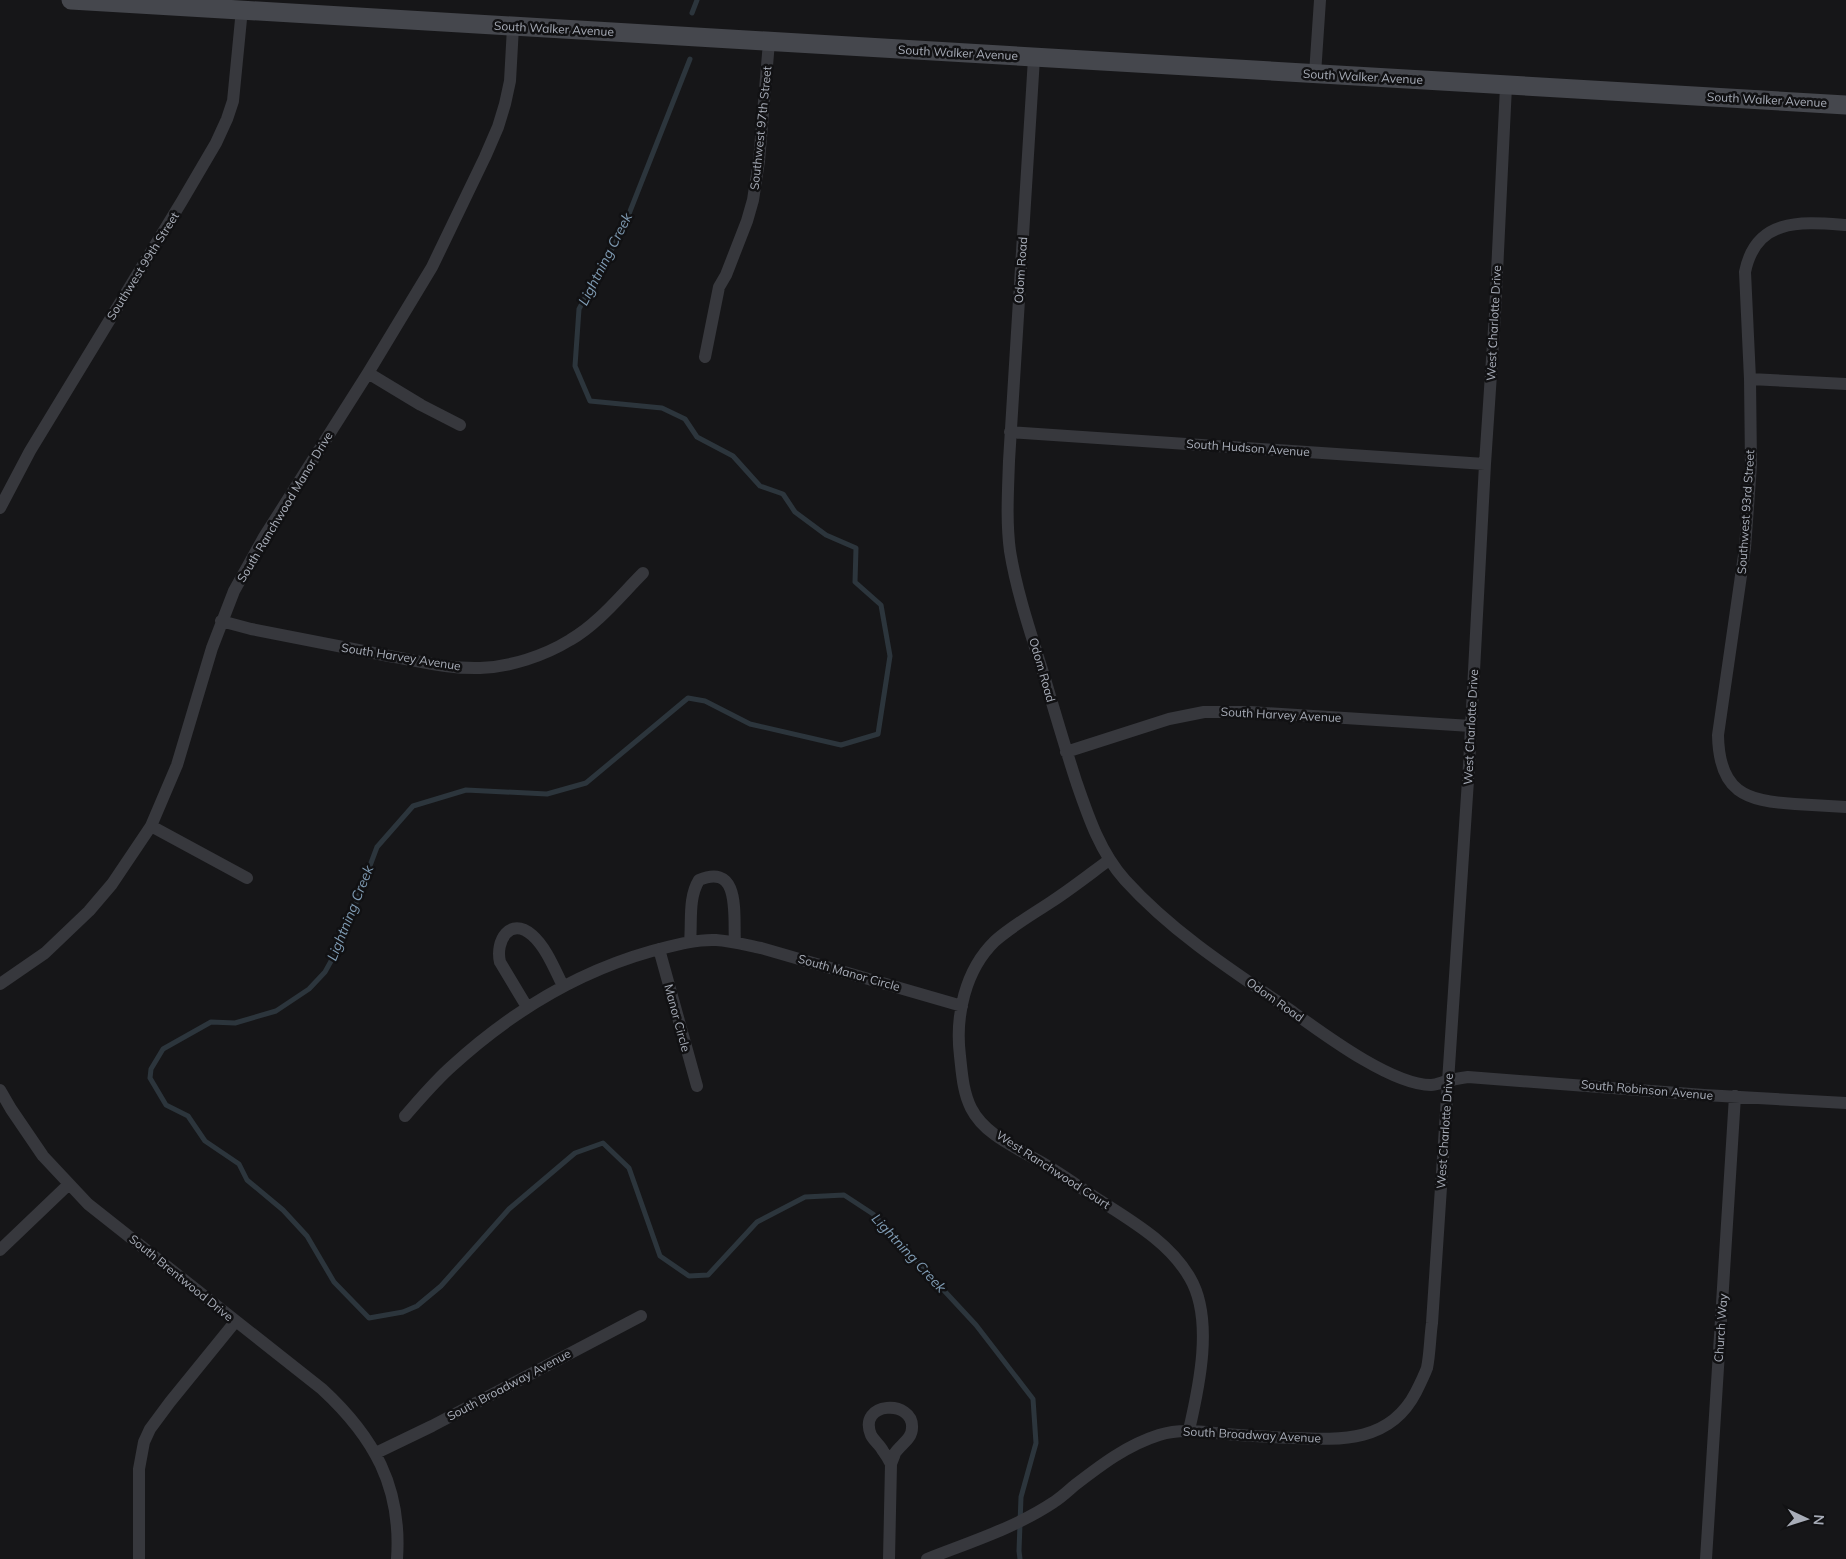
<svg xmlns="http://www.w3.org/2000/svg" width="1846" height="1559" viewBox="0 0 1846 1559" font-family="Mulish,sans-serif">
<rect width="100%" height="100%" fill="#161618"/>
<g fill="none" stroke-linecap="round" stroke-linejoin="round">
<path stroke="#2c353c" stroke-width="5" d="M692 13 697 0
M690 59 623 229 579 309 575 366 590 401 662 408 685 419 697 437 733 456 760 486 783 494 795 512 826 535 856 548 855 582 881 605 890 656 878 734 841 745 750 724 705 701 688 698 586 783 547 794 466 790 413 806 377 847 341 943 325 972 309 989 276 1011 235 1023 211 1022 163 1049 151 1069 150 1078 166 1105 188 1116 205 1141 239 1164 247 1180 283 1210 307 1236 334 1282 369 1318 403 1312 417 1306 441 1286 509 1209 575 1153 603 1143 629 1168 660 1256 689 1276 708 1275 757 1222 805 1197 844 1195 873 1214 976 1325 1033 1399 1036 1443 1021 1497 1019 1551 1020 1559"/>
<path stroke="#37383d" stroke-width="12" d="M1034 58 1009 461C1008 491 1006 521 1010 551 1017 594 1032 637 1045 679 1055 713 1065 747 1076 781 1088 816 1100 852 1125 880 1173 933 1234 972 1293 1012 1325 1035 1392 1085 1431 1085 1437 1085 1442 1082 1447 1081 1454 1079 1461 1078 1468 1077L1704 1095 1846 1103
M1315 74 1320 0
M1846 225C1802 222 1756 217 1745 272L1750 379 1751 465 1745 548 1718 735C1719 792 1745 801 1795 804 1812 805 1829 806 1846 807
M705 357 719 287 726 275 747 221 753 200 759 161 769 42
M368 373 421 405 460 425
M1750 379 1846 384
M1010 432 1485 464
M0 508 30 451 182 201 216 143 227 119 233 101 242 9
M221 621 251 629C297 638 343 647 389 656 419 661 449 669 480 668 510 667 544 656 570 640 598 624 620 596 643 573
M1066 752 1169 719 1204 712H1250L1471 726
M151 826 247 878
M1109 860C1090 874 1071 889 1051 902 1033 914 1012 926 995 941 965 970 955 1016 960 1056 962 1074 963 1092 971 1108 984 1134 1015 1147 1039 1161 1057 1171 1075 1184 1093 1196 1128 1219 1169 1241 1190 1278 1214 1319 1199 1387 1189 1430
M690 942C692 921 688 898 699 880 742 862 733 918 735 942
M659 949 697 1086
M0 984 45 953 89 911 112 884 151 826 177 765 212 648 234 591 264 537 368 373 432 267 485 157 498 127 505 104 510 81 513 27
M527 1007 500 962C495 941 510 916 532 935 546 947 555 970 563 986
M0 1090 11 1109 43 1156 88 1204 322 1389C374 1437 402 1487 397 1559
M405 1116C420 1099 435 1081 452 1066 510 1013 577 972 652 951 672 946 695 939 716 940 731 941 746 945 761 948L962 1006
M0 1250 68 1185
M376 1453 432 1426 641 1316
M139 1559V1469L144 1442 150 1429 170 1402 235 1322
M889 1559 891 1464C892 1461 894 1457 895 1453 901 1444 912 1439 912 1428 914 1399 857 1401 871 1435 874 1441 880 1445 883 1451 886 1455 889 1460 891 1464
M927 1559C970 1542 1015 1528 1054 1502 1062 1497 1068 1491 1075 1485 1101 1465 1127 1445 1159 1435 1182 1428 1203 1432 1226 1434 1248 1436 1269 1437 1291 1438 1340 1440 1390 1443 1416 1392 1420 1384 1424 1376 1427 1368 1430 1353 1430 1337 1432 1323L1469 765 1485 464 1495 314 1506 86
M1706 1559 1735 1096"/>
<path stroke="#45474d" stroke-width="19" d="M71 0 1846 105"/>
</g>
<g text-anchor="middle" stroke-width="5" stroke-linejoin="round" paint-order="stroke">
<g font-size="12" fill="#a8adb8" stroke="#111113">
<text transform="translate(554 29) rotate(3)" y="4">South Walker Avenue</text>
<text transform="translate(958 53) rotate(3)" y="4">South Walker Avenue</text>
<text transform="translate(1363 77) rotate(3)" y="4">South Walker Avenue</text>
<text transform="translate(1767 100) rotate(3)" y="4">South Walker Avenue</text>
<text transform="translate(761 128) rotate(-84)" y="4">Southwest 97th Street</text>
<text transform="translate(143 266) rotate(-58)" y="4">Southwest 99th Street</text>
<text transform="translate(1021 270) rotate(-86)" y="4">Odom Road</text>
<text transform="translate(1494 323) rotate(-87)" y="4">West Charlotte Drive</text>
<text transform="translate(1248 448) rotate(4)" y="4">South Hudson Avenue</text>
<text transform="translate(285 507) rotate(-59)" y="4">South Ranchwood Manor Drive</text>
<text transform="translate(1746 512) rotate(-86)" y="4">Southwest 93rd Street</text>
<text transform="translate(401 657) rotate(9)" y="4">South Harvey Avenue</text>
<text transform="translate(1042 670) rotate(74)" y="4">Odom Road</text>
<text transform="translate(1281 715) rotate(3)" y="4">South Harvey Avenue</text>
<text transform="translate(1471 727) rotate(-87)" y="4">West Charlotte Drive</text>
<text transform="translate(849 973) rotate(16)" y="4">South Manor Circle</text>
<text transform="translate(1275 1000) rotate(35)" y="4">Odom Road</text>
<text transform="translate(677 1018) rotate(75)" y="4">Manor Circle</text>
<text transform="translate(1647 1090) rotate(5)" y="4">South Robinson Avenue</text>
<text transform="translate(1445 1131) rotate(-86)" y="4">West Charlotte Drive</text>
<text transform="translate(1053 1170) rotate(33)" y="4">West Ranchwood Court</text>
<text transform="translate(181 1278) rotate(39)" y="4">South Brentwood Drive</text>
<text transform="translate(1721 1328) rotate(-86)" y="4">Church Way</text>
<text transform="translate(509 1385) rotate(-28)" y="4">South Broadway Avenue</text>
<text transform="translate(1252 1435) rotate(3)" y="4">South Broadway Avenue</text>
</g>
<g font-size="14" font-style="italic" fill="#7f9bb3" stroke="#111113">
<text transform="translate(605 259) rotate(-63)" y="5">Lightning Creek</text>
<text transform="translate(350 913) rotate(-68)" y="5">Lightning Creek</text>
<text transform="translate(909 1253) rotate(47)" y="5">Lightning Creek</text>
</g>
</g>
<g transform="translate(1806 1519) rotate(94)" stroke="#111113" stroke-width="4" paint-order="stroke">
<path d="M0-4L9 19L0 12L-9 19Z" fill="#a8adb8"/>
<text y="-8" font-size="14" font-weight="bold" text-anchor="middle" fill="#a8adb8">N</text>
</g>
</svg>
